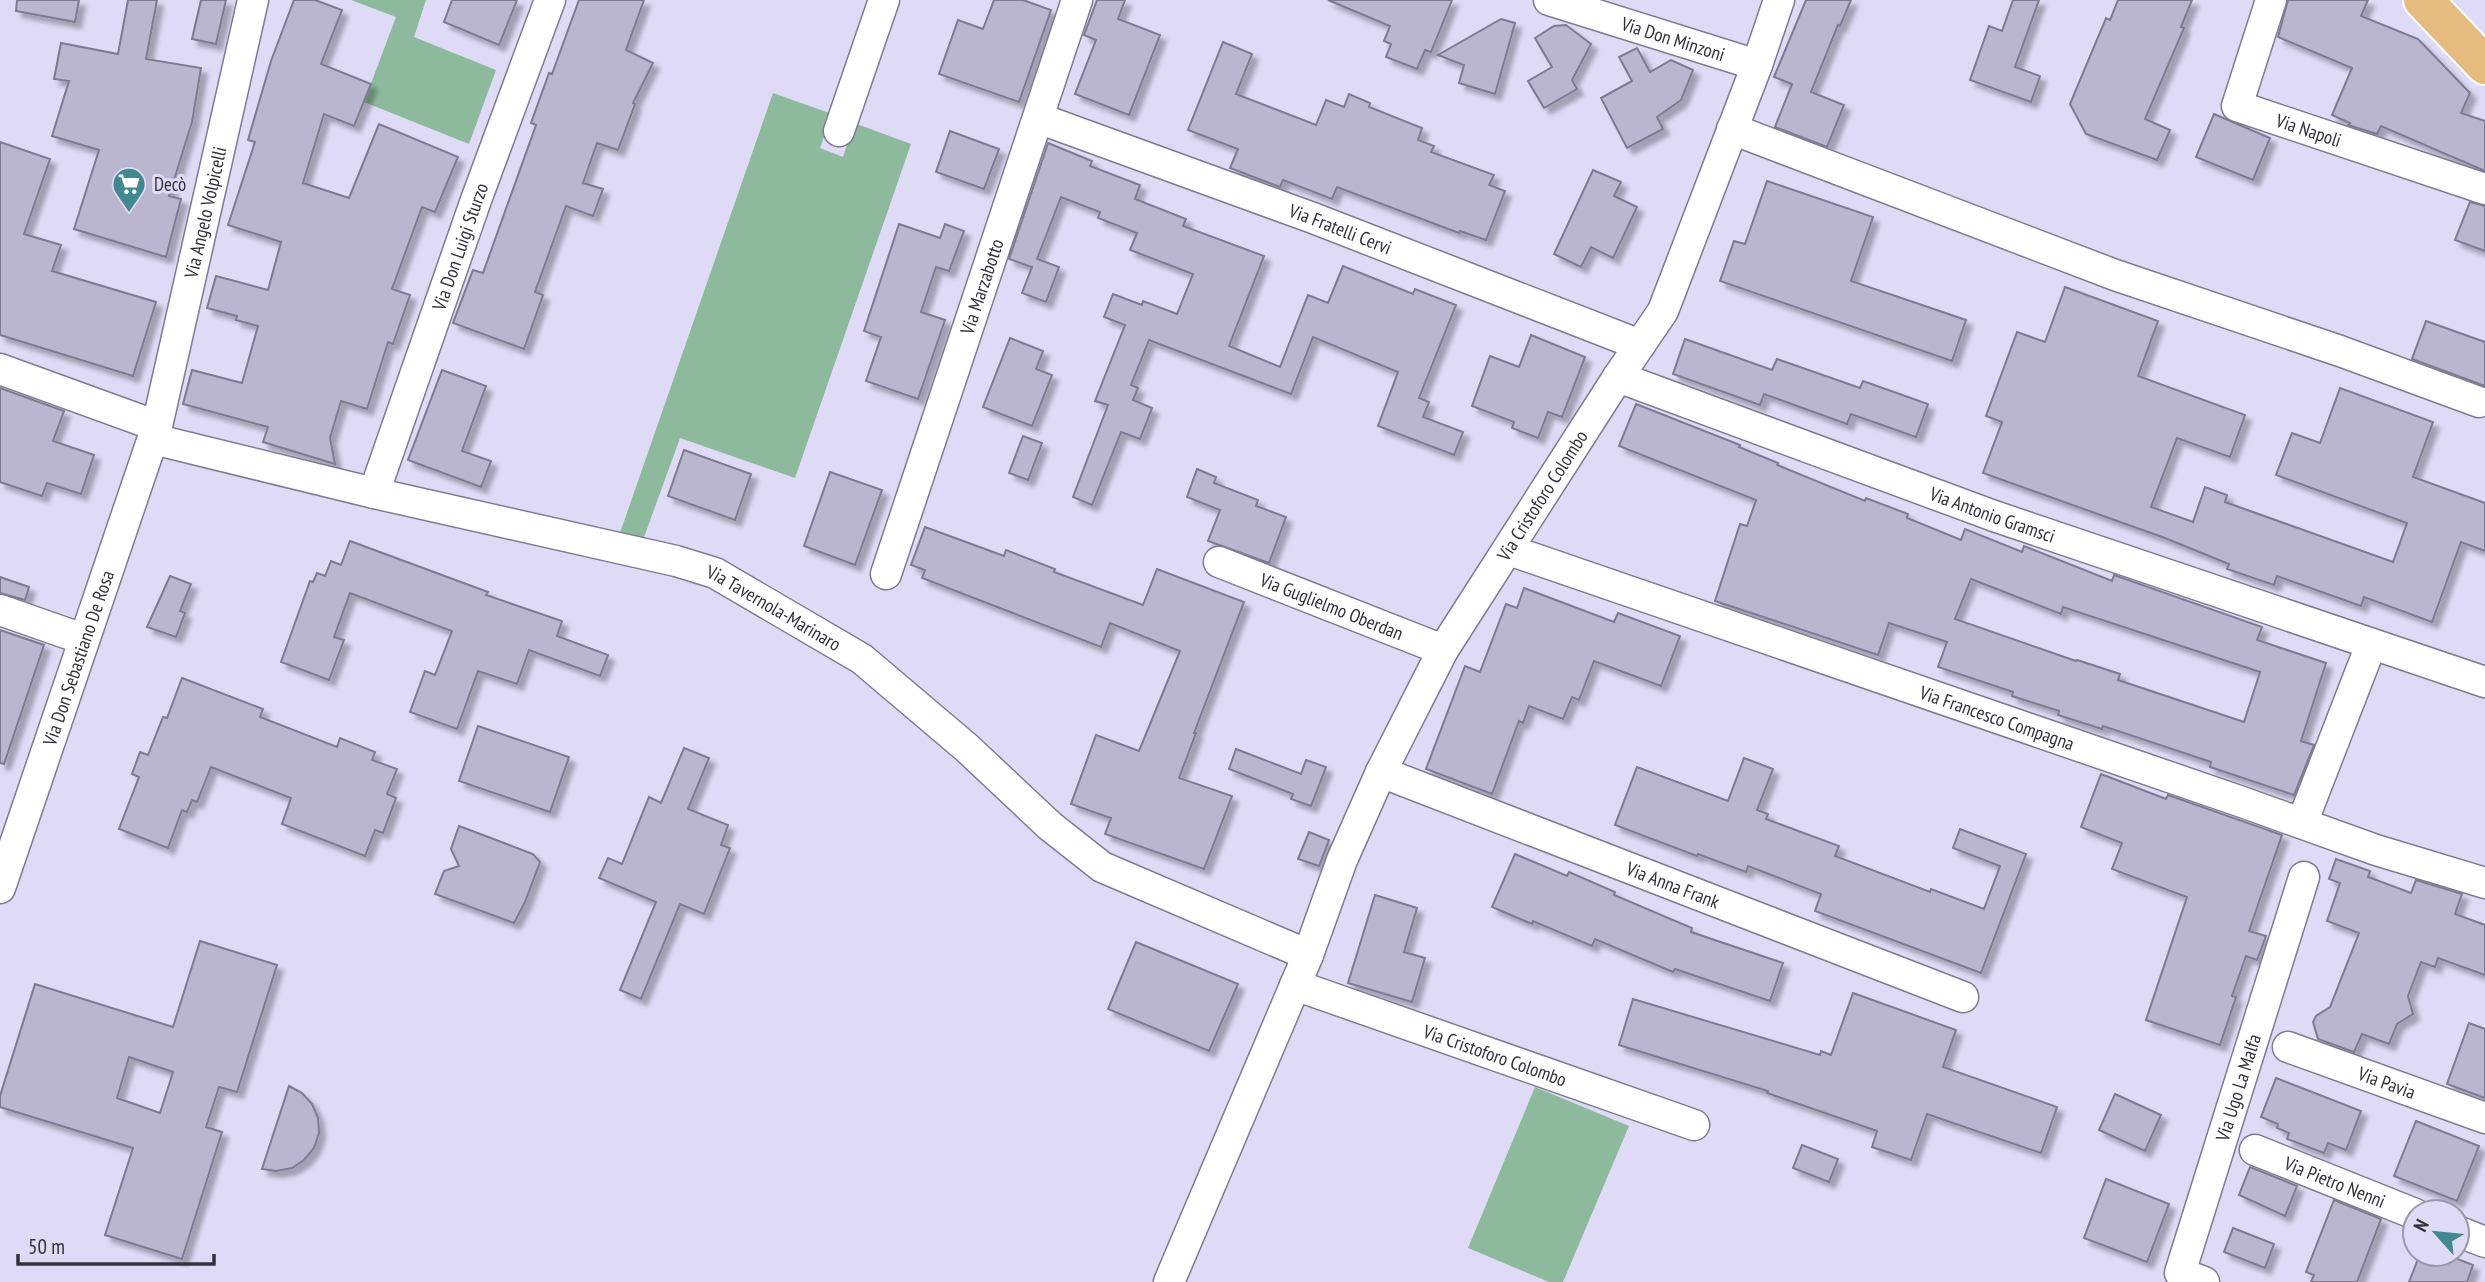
<svg xmlns="http://www.w3.org/2000/svg" width="2485" height="1282" viewBox="0 0 2485 1282" font-family="'PT Sans Narrow',sans-serif">
<defs>
<filter id="shadow"><feDropShadow dx="6" dy="6" stdDeviation="2" flood-color="#0004"/></filter>
</defs>
<rect width="100%" height="100%" fill="#dfdaf5"/>
<path fill="#8dba9c" d="M351 0H426L414 37 496 70 469 144 364 102 396 17Z
M773 93 832 114 820 148 843 157 854 123 911 144 795 478 680 438 643 540 620 533Z
M1535 1087 1629 1126 1563 1282H1549L1468 1248Z"/>
<path fill="#bab6d0" stroke="#7e7a92" stroke-width="2" fill-rule="evenodd" filter="url(#shadow)" d="M17 0H79L75 22 16 11Z
M128 0H157L146 59 201 68 192 122 169 196 181 199 166 257 74 229 99 150 52 136 69 81 54 79 61 43 118 54Z
M201 0H226L216 44 192 39Z
M294 0H315L342 10 321 64 371 84 354 126 324 114 303 183 349 198 379 124 458 157 435 212 422 207 392 289 410 295 393 344 388 342 367 409 341 401 330 438 335 464 263 442 268 427 183 404 192 370 242 383 258 326 236 320 237 316 207 308 216 276 268 290 281 242 228 225 255 142 248 140 271 61Z
M452 0H517L499 45 444 22Z
M579 0H644L626 50 653 63 633 103 635 104 618 150 597 143 583 183 603 189 593 216 566 206 535 292 543 295 524 349 453 323 473 270 483 273 536 125 531 123 549 73 552 74Z
M994 0H1023L1051 10 1019 102 939 74 958 20 983 29Z
M1097 0H1125L1118 19 1160 35 1129 115 1075 94 1096 40 1084 35Z
M1328 0H1452L1431 52 1425 50 1417 69 1386 57 1391 44 1384 41 1390 26Z
M1806 0H1851L1840 26 1838 25 1811 92 1844 105 1827 147 1775 127 1792 84 1774 77Z
M2013 0H2039L2015 67 2040 76 2031 102 1970 80 1989 26 2002 31Z
M2118 0H2192L2181 27 2184 28 2145 119 2170 130 2157 160 2086 134 2070 104 2106 18 2110 20Z
M2288 0H2368L2361 16 2418 39 2470 93 2461 113 2485 121V171L2381 126 2377 134 2348 125 2350 123 2332 115 2352 68 2278 37Z
M1501 19 1515 23 1495 94 1459 83 1464 65 1438 55Z
M1566 25 1591 44 1572 80 1577 89 1544 108 1528 81 1552 67 1535 38 1554 26Z
M1223 42 1252 54 1236 94 1316 125 1326 100 1344 107 1349 94 1370 103 1369 107 1422 128 1418 140 1434 146 1431 152 1494 175 1489 185 1505 191 1486 240 1460 231 1459 233 1337 187 1332 199 1283 180 1280 187 1230 168 1238 149 1188 130Z
M1637 48 1650 72 1671 60 1693 70 1681 100 1657 117 1663 129 1627 148 1601 98 1632 81 1619 57Z
M2214 114 2270 138 2253 180 2196 157Z
M950 131 999 149 984 189 936 172Z
M0 142 50 159 24 234 61 245 52 271 156 302 133 376 0 335Z
M1048 143 1092 161 1090 166 1140 185 1135 199 1186 219 1183 226 1264 256 1229 346 1280 367 1308 295 1328 303 1343 266 1413 294 1415 289 1456 305 1419 398 1429 402 1423 417 1463 432 1454 455 1378 426 1398 372 1313 337 1291 394 1149 340 1131 385 1138 388 1133 400 1152 408 1140 439 1121 432 1092 505 1073 497 1108 405 1095 401 1125 325 1104 317 1113 294 1142 305 1143 301 1177 314 1193 274 1130 250 1137 233 1098 218 1100 212 1061 197 1037 259 1059 267 1046 302 1022 293 1032 267 1009 259Z
M1593 170 1621 182 1614 196 1637 207 1613 258 1591 247 1581 267 1554 254Z
M1767 181 1873 217 1851 281 1966 320 1952 361 1720 281 1734 241 1745 244Z
M2470 202 2485 206V251L2455 240Z
M899 224 940 238 945 224 964 231 949 271 936 267 921 312 945 320 918 399 866 381 881 337 864 331Z
M2065 287 2158 321 2138 376 2245 415 2230 457 2177 438 2151 507 2193 522 2205 487 2227 495 2225 502 2393 562 2407 523 2276 475 2292 433 2320 443 2340 388 2433 422 2413 477 2485 503V551L2461 542 2432 622 2364 597 2361 606 2277 576 2274 585 2227 569 2229 564 2165 538 1983 473 2002 422 1986 416 2017 332 2045 342Z
M2426 321 2485 342V386L2412 359Z
M1531 335 1585 357 1562 417 1548 412 1538 438 1512 428 1514 422 1472 406 1490 356 1519 367Z
M1010 338 1043 351 1036 369 1052 375 1032 426 983 407Z
M1685 339 1772 370 1777 359 1860 388 1863 381 1928 404 1916 437 1851 414 1847 424 1764 394 1760 405 1673 374Z
M442 370 486 386 462 451 491 461 481 487 408 460Z
M0 388 64 411 53 441 94 455 81 494 47 483 42 496 0 482Z
M1636 404 1740 445 1739 447 1778 463 1777 465 1865 501 1866 498 1908 514 1907 518 1961 540 1965 529 2022 552 2024 546 2112 581 2114 575 2262 627 2257 640 2326 663 2301 741 2314 745 2294 795 2210 767 2211 762 2103 726 2102 729 2058 715 2059 711 2012 696 2013 692 1938 667 1947 642 1889 623 1878 655 1715 601 1740 524 1747 526 1756 500 1619 446ZM1971 579 2061 614 2063 607 2260 672 2244 722 2118 680 2120 674 2077 660 2076 661 1955 619Z
M1023 436 1042 443 1028 480 1009 473Z
M684 450 751 474 735 520 668 496Z
M1197 469 1216 477 1214 483 1258 500 1256 506 1286 517 1269 563 1208 541 1220 510 1187 497Z
M830 472 882 490 855 565 804 546Z
M925 527 1004 556 1006 550 1055 569 1054 572 1143 605 1157 569 1244 602 1194 733H1196L1179 778 1232 796 1204 869 1105 834 1111 818 1071 804 1096 735 1139 751 1180 651 1110 623 1101 647 922 578 925 570 911 565Z
M350 541 488 592 486 595 562 621 557 636 608 655 600 676 529 650 517 684 478 671 457 729 410 712 425 671 435 675 452 631 350 593 334 637 344 640 329 680 281 662 310 581 313 582 317 573 325 576 331 561 341 565Z
M170 576 191 584 180 611 185 613 176 637 147 627Z
M0 577 29 587 25 600 0 593Z
M1524 588 1614 622 1618 613 1680 636 1661 686 1594 661 1579 700 1572 697 1563 719 1529 706 1523 723 1519 721 1492 794 1426 769 1465 666 1480 672 1506 604 1517 608Z
M0 630 44 645 4 764 0 763Z
M182 678 263 709 260 717 337 747 340 738 375 752 372 760 397 769 387 794 396 798 383 833 375 830 365 856 282 824 291 798 211 767 197 802 192 800 187 812 182 810 168 848 119 829 139 777 132 774 140 752 148 755 163 717 167 718Z
M478 726 569 757 550 812 459 781Z
M684 748 709 758 688 809 728 825 721 845 730 848 704 914 680 904 641 999 620 990 656 902 599 878 608 858 622 864 649 797 661 803Z
M1236 749 1301 774 1306 760 1326 767 1311 806 1291 799 1293 794 1229 769Z
M1744 758 1773 769 1757 810 1768 814 1766 819 1839 846 1835 856 1930 892 1931 889 1984 909 2000 866 1953 848 1960 829 2026 854 1981 973 1815 911 1821 894 1748 866 1746 872 1698 854 1697 856 1615 825 1637 767 1728 801Z
M2101 774 2166 799 2168 795 2282 835 2249 931 2266 936 2257 960 2246 956 2232 996 2236 997 2220 1045 2146 1020 2187 897 2112 869 2122 843 2081 827Z
M459 826 533 854 540 862 525 902 514 923 435 894 444 871 459 866 451 849Z
M1309 832 1329 840 1319 866 1298 859Z
M1515 854 1567 876 1569 872 1615 892 1614 895 1692 928 1691 932 1783 963 1770 1001 1675 969 1673 972 1595 939 1592 946 1533 921 1532 924 1492 907Z
M2336 859 2370 871 2368 877 2411 893 2416 880 2462 894 2455 914 2485 925V975L2438 958 2435 967 2421 962 2408 996 2413 1014 2397 1024 2389 1044 2362 1034 2354 1052 2318 1039 2313 1022 2316 1016 2330 1007 2359 933 2327 921 2340 883 2329 879Z
M1375 895 1417 908 1404 952 1425 958 1412 1002 1348 983Z
M200 941 277 965 237 1092 219 1087 206 1127 222 1132 182 1259 105 1235 133 1148 0 1107V1096L35 984 173 1027ZM129 1057 173 1072 160 1113 117 1098Z
M1136 942 1238 984 1209 1051 1108 1009Z
M1853 993 1956 1030 1943 1067 2057 1107 2041 1153 1927 1114 1911 1160 1872 1147 1877 1131 1767 1093 1768 1091 1619 1045 1633 999 1820 1055 1821 1051 1831 1055Z
M2469 1023 2485 1029V1098L2447 1084Z
M2276 1078 2361 1111 2346 1150 2328 1143 2324 1153 2287 1139 2289 1133 2277 1128 2278 1124 2261 1117Z
M289 1086 302 1093 312 1104 318 1118 319 1133 314 1148 304 1160 292 1168 276 1171 262 1169Z
M2115 1094 2161 1115 2145 1151 2099 1130Z
M2416 1121 2479 1146 2457 1201 2394 1176Z
M1802 1145 1838 1159 1829 1182 1793 1168Z
M2250 1167 2297 1186 2285 1216 2239 1195Z
M2106 1179 2169 1204 2147 1262 2084 1238Z
M2334 1200 2381 1219 2357 1282H2311L2314 1275 2306 1272Z
M2233 1228 2274 1244 2265 1268 2224 1252Z
M2420 1254H2445L2473 1265 2467 1282H2409Z"/>
<g fill="none" stroke-linecap="round" stroke-linejoin="round">
<defs>
<g id="minor">
<path id="s1" d="M1549 0 1757 65"/>
<path id="s2" d="M2271 0 2237 106 2485 189"/>
<path id="s3" d="M1038 118 1313 218 1640 345"/>
<path d="M1732 129 2115 275 2340 351 2479 402"/>
<path d="M839 131 884 0"/>
<path d="M0 369 157 426"/>
<path id="s4" d="M1618 377 1994 516 2485 682"/>
<path id="s5" d="M153 439 374 493 676 561 715 573 862 659 967 748 1050 826 1102 867 1308 955"/>
<path id="s6" d="M374 493 476 200 550 0"/>
<path id="s7" d="M1509 550 2242 802 2376 850 2485 883"/>
<path id="s8" d="M1219 562 1443 650"/>
<path id="s9" d="M886 574 1077 0"/>
<path d="M0 610 83 639"/>
<path id="s10" d="M1381 772 1963 997"/>
<path d="M2302 823 2371 645"/>
<path id="s11" d="M0 888 157 426 253 0"/>
<path id="s12" d="M1295 985 1694 1125"/>
<path id="s13" d="M2288 1047 2485 1118"/>
<path id="s14" d="M2255 1150 2415 1214"/>
<path d="M2457 1231 2485 1242"/>
<path id="s15" d="M1169 1282 1308 955 1342 860 1381 772 1443 650 1618 377 1663 311 1757 65 1779 0"/>
<path id="s16" d="M2204 1282 2180 1273 2304 877"/>
</g>
<path id="major" d="M2423 0 2485 65"/>
</defs>
<use href="#minor" stroke="#7f7b94" stroke-width="33"/>
<use href="#major" stroke="#fff" stroke-width="42"/>
<use href="#minor" stroke="#fff" stroke-width="30"/>
<use href="#major" stroke="#e6bb80" stroke-width="38"/>
</g>
<defs>
<symbol id="supermarket-pin" viewBox="-11 -11 22 30"><path d="M0 17L-7.5 6A9.5 9.5 0 1 1 7.5 6Z" fill="#418891" stroke="#dfdaf5"/><path d="M-6-5.5h2.5l.6 2H6L4.5 2H-2.5L-4.4-4H-6ZM-1.5 3.2a1.3 1.3 0 1 0 .1 0ZM3 3.2a1.3 1.3 0 1 0 .1 0Z" fill="#fff"/></symbol>
</defs>
<g fill-rule="evenodd">
<use href="#supermarket-pin" x="110" y="165" width="38" height="52"/>
</g>
<g text-anchor="middle" stroke-width="6" stroke-linejoin="round" paint-order="stroke">
<g font-size="19" fill="#33313b" stroke="#dfdaf5">
<text dy="7" stroke="none"><textPath href="#s1" startOffset="130">Via Don Minzoni</textPath></text>
<text dy="7" stroke="none"><textPath href="#s2" startOffset="187">Via Napoli</textPath></text>
<text dy="7" stroke="none"><textPath href="#s11" startOffset="707">Via Angelo Volpicelli</textPath></text>
<text dy="7" stroke="none"><textPath href="#s3" startOffset="322">Via Fratelli Cervi</textPath></text>
<text dy="7" stroke="none"><textPath href="#s6" startOffset="261">Via Don Luigi Sturzo</textPath></text>
<text dy="7" stroke="none"><textPath href="#s9" startOffset="303">Via Marzabotto</textPath></text>
<text dy="7" stroke="none"><textPath href="#s15" startOffset="873">Via Cristoforo Colombo</textPath></text>
<text dy="7" stroke="none"><textPath href="#s4" startOffset="399">Via Antonio Gramsci</textPath></text>
<text dy="7" stroke="none"><textPath href="#s8" startOffset="121">Via Guglielmo Oberdan</textPath></text>
<text dy="7" stroke="none"><textPath href="#s5" startOffset="646">Via Tavernola-Marinaro</textPath></text>
<text dy="7" stroke="none"><textPath href="#s11" startOffset="243">Via Don Sebastiano De Rosa</textPath></text>
<text dy="7" stroke="none"><textPath href="#s7" startOffset="516">Via Francesco Compagna</textPath></text>
<text dy="7" stroke="none"><textPath href="#s10" startOffset="313">Via Anna Frank</textPath></text>
<text dy="7" stroke="none"><textPath href="#s12" startOffset="212">Via Cristoforo Colombo</textPath></text>
<text dy="7" stroke="none"><textPath href="#s13" startOffset="105">Via Pavia</textPath></text>
<text dy="7" stroke="none"><textPath href="#s16" startOffset="220">Via Ugo La Malfa</textPath></text>
<text dy="7" stroke="none"><textPath href="#s14" startOffset="86">Via Pietro Nenni</textPath></text>
</g>
<g font-size="19" fill="#33313b" stroke="#dfdaf5" text-anchor="start">
<text x="154" y="191">Decò</text>
</g>
</g>
<g transform="translate(2436 1233) rotate(297)"><circle r="33" fill="#dfdaf5" stroke="#9a96ab" stroke-width="2"/>
<path d="M0-5L12 26L0 18L-12 26Z" fill="#418891"/>
<text y="-10" font-size="19" font-weight="bold" text-anchor="middle" fill="#33313b">N</text>
</g>
<path d="M18 1254v10h196v-10" fill="none" stroke="#33313b" stroke-width="3.5"/>
<text x="28" y="1254" font-size="21" fill="#33313b" stroke="#dfdaf5" stroke-width="5" paint-order="stroke">50 m</text>
</svg>
